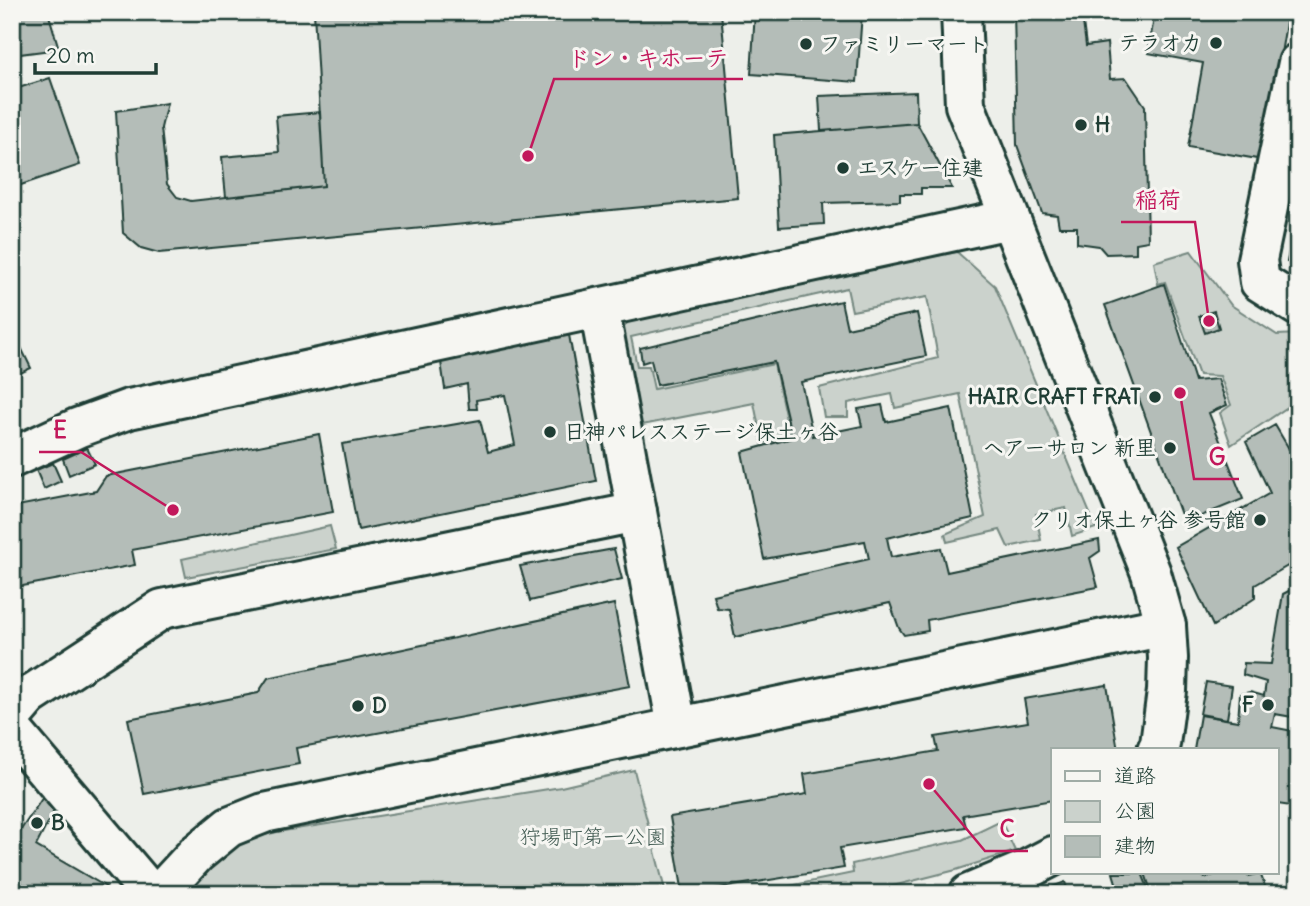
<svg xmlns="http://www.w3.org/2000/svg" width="1310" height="906" viewBox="0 0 1310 906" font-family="Delius,'Klee One',sans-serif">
<rect width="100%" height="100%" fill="#edefea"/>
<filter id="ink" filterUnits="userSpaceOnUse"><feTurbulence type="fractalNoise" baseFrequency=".0143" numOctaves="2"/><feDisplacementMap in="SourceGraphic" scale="14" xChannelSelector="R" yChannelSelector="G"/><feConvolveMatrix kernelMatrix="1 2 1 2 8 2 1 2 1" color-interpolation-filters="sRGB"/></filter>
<g filter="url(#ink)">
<path fill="#cbd2cc" stroke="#758880" stroke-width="2" d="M1191 251 1231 305 1277 335 1298 334V400L1231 445 1220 413 1231 405 1220 376 1199 375 1165 282 1158 284 1154 262Z
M957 252 995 286 1096 528 1072 536 1066 508 1036 514 1041 540 1008 547 1000 530 947 542 945 534 985 517 960 394 895 408 892 394 848 403V417H824L819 388 938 358 927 297 852 311 847 288 631 337 637 366H649L654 389 774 364 790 438 762 443 754 403 637 426 618 336 634 313Z
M330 526 336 549 186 577 182 559Z
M634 770 666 894H188V890L228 851 248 839 277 832 561 787Z
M1001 821 1015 851 956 870 861 894H750L853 873 852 864 962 840Z"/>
<path fill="#b4bdb8" stroke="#1f3d34" stroke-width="2" d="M32 12H48L59 49 12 55V16Z
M314 12H721L738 198 159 253 141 248 123 233 116 111 167 103 161 128 167 184 177 197 191 201 324 186Z
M755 12 862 13 857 82 751 74Z
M1014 12 1082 14 1086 46 1107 43 1110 79 1126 78 1145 106 1148 241 1136 243V253L1106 254 1099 246 1077 243V227H1059L1057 215 1042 213 1017 145Z
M1155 12H1288L1263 160 1188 147 1203 63 1148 53Z
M50 78 80 165 12 188V90Z
M916 92 917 123 821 131 819 96Z
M320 112 324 186 226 197 222 157 279 152 276 116Z
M917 123 952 188H921V194H900V201L823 203 824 224 779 227 774 135Z
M1298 207V264L1287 262Z
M1164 284 1195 381 1218 379 1227 405 1209 413 1243 499 1184 523 1105 305Z
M841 301 847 328 917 313 926 356 801 382 813 436 862 426 858 409 882 405 886 422 951 408 973 518 887 538 891 557 941 548 947 572 1099 540 1100 551 1090 558 1098 587 927 620 928 631 904 635 899 628 890 603 735 637 729 609 717 608 713 595 869 559 865 541 764 559 742 452 792 438 774 362 657 385 651 360 642 363 640 348Z
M1214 311 1219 328 1205 333 1199 316Z
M12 329 31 368 12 377Z
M569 335 596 481 358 530 342 444 480 420 488 452 515 445 505 395 476 400 477 409H469L467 384 445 389 441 362Z
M1275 425 1298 464V560L1255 585V598L1213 626 1176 547 1270 493 1246 442Z
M319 434 333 512 132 550 135 565 12 588V507L96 491 106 476Z
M87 448 95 464 69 475 63 459Z
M53 463 61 481 44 489 36 470Z
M614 549 622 579 530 601 520 566Z
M1298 586V718L1275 714 1272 727 1298 732V807L1277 804V750H1194L1200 715 1238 721 1240 694 1250 692 1264 696 1266 682 1243 675 1244 663 1271 664 1283 594Z
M614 604 630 686 296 748 299 764 144 794 128 719 258 693 268 678Z
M1206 682 1232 686 1227 719 1200 714Z
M1107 685 1118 750H1053V800L963 815 966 827 840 848 844 868 683 894 670 817 807 794 804 774 938 751 935 737 1028 722 1024 699Z
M47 791 58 803 36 846 106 887 101 894H12V843Z
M1113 873H1142L1149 891 1141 894H1105L1104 891 1117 886Z
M1145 873H1202L1204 878 1221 873H1247L1248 876 1260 873 1268 894H1152Z
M1065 882 1069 894H1042L1041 891Z"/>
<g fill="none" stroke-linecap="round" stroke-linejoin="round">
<defs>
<path id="minor" d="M961 12 965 105 1151 573 1166 626 1168 658 1167 691 1160 744 1157 750
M1298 63 1257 260 1260 282 1298 306
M599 308 677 727
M12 458 77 428 129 409 1010 219
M12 730 151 894
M969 894 1026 870 1053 856"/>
<path id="tertiary" d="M12 716 29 696 162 609 637 512
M159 894 196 854 229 827 264 813 1166 626"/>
</defs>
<use href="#minor" stroke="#1f3d34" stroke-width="44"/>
<use href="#tertiary" stroke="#1f3d34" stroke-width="44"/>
<use href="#minor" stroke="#f6f6f2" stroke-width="38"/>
<use href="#tertiary" stroke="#f6f6f2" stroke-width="38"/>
</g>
</g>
<g fill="#1f3d34" stroke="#f6f6f2" stroke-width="2.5">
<circle cx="1216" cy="43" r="7"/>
<circle cx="806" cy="44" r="7"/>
<circle cx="1081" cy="125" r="7"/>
<circle cx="843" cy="168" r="7"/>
<circle cx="1155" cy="397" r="7"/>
<circle cx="550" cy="432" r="7"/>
<circle cx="1170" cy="448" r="7"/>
<circle cx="1260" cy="520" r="7"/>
<circle cx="1268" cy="705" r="7"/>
<circle cx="358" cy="706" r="7"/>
<circle cx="37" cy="823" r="7"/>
</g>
<g text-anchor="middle" stroke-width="6" stroke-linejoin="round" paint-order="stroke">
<g font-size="21" font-weight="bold" fill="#1f3d34" stroke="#f6f6f2" text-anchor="start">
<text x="1202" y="50" text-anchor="end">テラオカ</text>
<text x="820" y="51">ファミリーマート</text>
<text x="1095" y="132">H</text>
<text x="857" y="175">エスケー住建</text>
<text x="1141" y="404" text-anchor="end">HAIR CRAFT FRAT</text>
<text x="564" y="439">日神パレスステージ保土ヶ谷</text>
<text x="1156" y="455" text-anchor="end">ヘアーサロン 新里</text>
<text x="1246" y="527" text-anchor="end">クリオ保土ヶ谷 参号館</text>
<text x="1254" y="712" text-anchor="end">F</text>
<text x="372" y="713">D</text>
<text x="51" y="830">B</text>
</g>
<g font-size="21" fill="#415b52" stroke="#f6f6f2">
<text x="593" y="844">狩場町第一公園</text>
</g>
</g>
<path fill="none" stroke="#c2185b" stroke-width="2.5" d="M528 156L554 79H743M1209 321L1195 222H1121M173 510L81 452H39M1180 393L1194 479H1239M929 784L985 851H1028"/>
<g fill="#c2185b" stroke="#f6f6f2" stroke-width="2.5">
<circle cx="528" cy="156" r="7"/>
<circle cx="1209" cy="321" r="7"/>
<circle cx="173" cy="510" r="7"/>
<circle cx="1180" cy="393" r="7"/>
<circle cx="929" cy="784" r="7"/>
</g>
<g font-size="23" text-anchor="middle" font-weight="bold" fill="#c2185b" stroke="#f6f6f2" stroke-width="6" stroke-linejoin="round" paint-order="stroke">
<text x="648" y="66">ドン・キホーテ</text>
<text x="1158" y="208">稲荷</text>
<text x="60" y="438">E</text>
<text x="1217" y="465">G</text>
<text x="1007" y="837">C</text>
</g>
<rect width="1310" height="906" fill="none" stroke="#f6f6f2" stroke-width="42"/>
<rect x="21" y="21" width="1268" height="864" fill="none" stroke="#1f3d34" stroke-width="2.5" filter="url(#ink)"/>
<rect x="1051" y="748" width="228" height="126" fill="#f6f6f2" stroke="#a0aca6" stroke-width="2"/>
<rect x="1065" y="771" width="35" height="10" fill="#f6f6f2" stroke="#a0aca6" stroke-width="2"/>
<text x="1114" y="783" font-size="21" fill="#1f3d34">道路</text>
<rect x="1065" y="801" width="35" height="21" fill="#cbd2cc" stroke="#a0aca6" stroke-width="2"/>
<text x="1114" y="818" font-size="21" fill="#1f3d34">公園</text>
<rect x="1065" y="836" width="35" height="21" fill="#b4bdb8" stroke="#a0aca6" stroke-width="2"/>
<text x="1114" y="853" font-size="21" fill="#1f3d34">建物</text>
<path d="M35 63v10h121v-10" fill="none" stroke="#1f3d34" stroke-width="3.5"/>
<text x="46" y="63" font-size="21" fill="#1f3d34" stroke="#f6f6f2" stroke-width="5" paint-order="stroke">20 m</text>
</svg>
